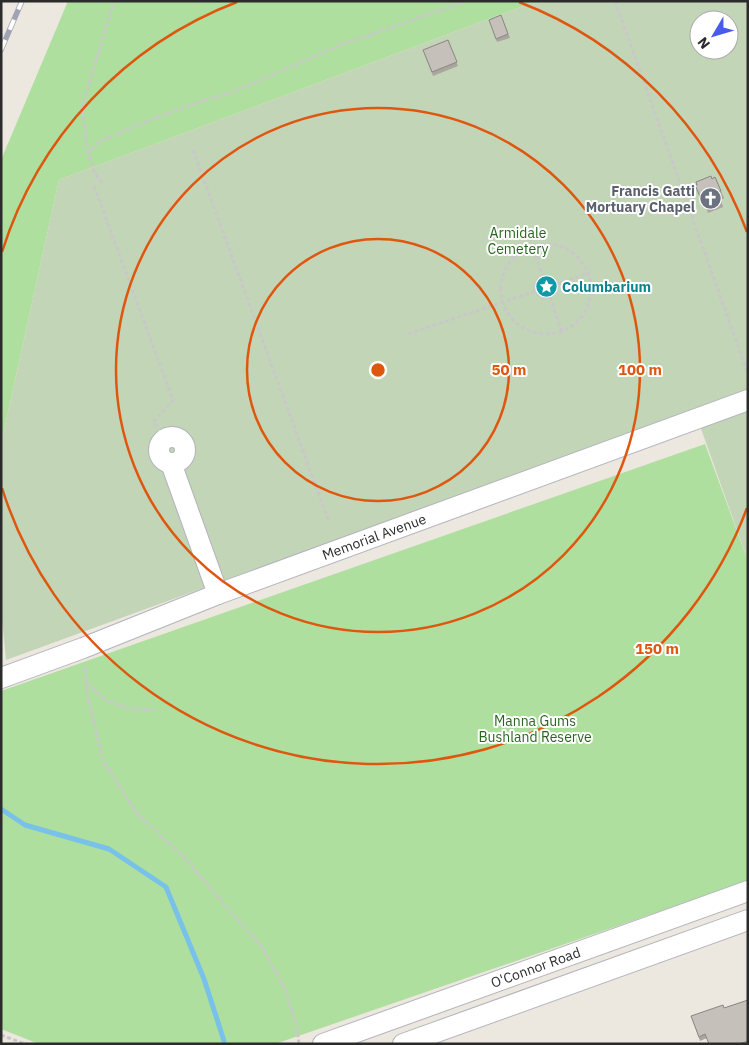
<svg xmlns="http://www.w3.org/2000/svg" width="749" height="1045" viewBox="0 0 749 1045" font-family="'IBM Plex Sans',sans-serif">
<rect width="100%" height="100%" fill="#ece7df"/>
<path fill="#afdf9e" d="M68 1H537L59 180 1 444V160Z
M705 444 748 561V881L275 1044H39L1 1029V691Z"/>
<path fill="#c3d5b7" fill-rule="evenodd" d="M537 1H748V561L694 409 6 660 1 609V444L59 180ZM699 20H729V50H699Z"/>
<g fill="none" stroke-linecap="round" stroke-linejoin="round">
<path stroke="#78c1e8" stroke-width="5" d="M1 809 25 825 109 849 166 887 204 979 224 1041"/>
<defs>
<g id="minor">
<circle cx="172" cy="450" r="13"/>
<path d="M171 463 218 594"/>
<path id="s1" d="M1 678 83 648 218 594 748 400"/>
<path id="s2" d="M323 1044 748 891"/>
<path d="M403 1044 748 920"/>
</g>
</defs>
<use href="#minor" stroke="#b2b3be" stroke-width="22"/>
<path stroke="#c8c8c8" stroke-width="3" stroke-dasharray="4 2.5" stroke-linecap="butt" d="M615 1 748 374
M193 150 329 522
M88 153 82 107 114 1
M102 183 95 174 88 153 99 142 145 122 190 105 236 91 338 46 467 1
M94 186 173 400 153 422 166 439
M530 237 543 277
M501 289a45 45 0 1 1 90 0a45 45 0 1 1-90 0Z
M535 287a11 11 0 1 1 22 0a11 11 0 1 1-22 0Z
M557 284 588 273
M550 297 562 332
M408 334 536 291
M85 667 87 692 103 761 139 816 181 854 264 950 286 991 297 1028 299 1044
M87 683 107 701 133 709 155 710
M1 1035 25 1044"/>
<use href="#minor" stroke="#fff" stroke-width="20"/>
<defs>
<path id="rail" d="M1 50 22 1"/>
</defs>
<use href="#rail" stroke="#a1a3b4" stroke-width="5.5"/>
<use href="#rail" stroke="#fff" stroke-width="4" stroke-dasharray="11" stroke-linecap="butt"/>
</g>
<path fill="#a9a6a0" d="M501 15 510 38 497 42 489 20Z
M448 40 458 66 433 76 423 50Z
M715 177 724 198 721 200 723 207 708 213 705 205 704 206 695 185Z
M748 1000V1044H709L707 1038 700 1041 691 1016 724 1008Z"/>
<path fill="#c5c1ba" stroke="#8a8782" d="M501 15 508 34 496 39 489 20Z
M448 40 457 62 432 72 423 50Z
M711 176 712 179 715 177 721 191 717 192 721 200 706 206 703 198 701 199 695 185H697L696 182Z
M748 1000V1041L739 1044H709L705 1034 699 1037 691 1016 723 1005 724 1008Z"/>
<g fill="none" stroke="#df570e" stroke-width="2.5">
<circle cx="378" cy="370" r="131"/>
<circle cx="378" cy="370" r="262"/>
<path d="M747 508A394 394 0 0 1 2 488M2 252A394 394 0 0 1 237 2M519 2A394 394 0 0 1 747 232"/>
</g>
<defs>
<symbol id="church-disc" viewBox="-11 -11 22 22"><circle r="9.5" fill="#6b7280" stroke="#fff"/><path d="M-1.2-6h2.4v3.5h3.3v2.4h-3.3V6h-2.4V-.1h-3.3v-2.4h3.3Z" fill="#fff"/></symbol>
<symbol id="sight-disc" viewBox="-11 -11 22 22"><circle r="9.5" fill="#0f9aa8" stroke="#fff"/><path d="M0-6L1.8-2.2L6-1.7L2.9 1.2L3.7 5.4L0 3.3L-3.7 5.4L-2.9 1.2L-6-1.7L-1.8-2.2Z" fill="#fff"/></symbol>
</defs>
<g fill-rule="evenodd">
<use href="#church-disc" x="698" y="186" width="25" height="25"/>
<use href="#sight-disc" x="534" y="274" width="25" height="25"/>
</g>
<g text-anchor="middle" stroke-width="4" stroke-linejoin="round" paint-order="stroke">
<g font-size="14" font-weight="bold" fill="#5b616d" stroke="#fff" text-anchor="end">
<text x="695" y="196">Francis Gatti<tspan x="695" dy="16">Mortuary Chapel</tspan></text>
</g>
<g font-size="14" fill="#28651f" stroke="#fff">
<text x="518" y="238">Armidale<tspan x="518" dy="16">Cemetery</tspan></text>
<text x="535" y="726">Manna Gums<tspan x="535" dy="16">Bushland Reserve</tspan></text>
</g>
<g font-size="14" font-weight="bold" fill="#0d838f" stroke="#fff" text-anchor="start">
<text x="562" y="292">Columbarium</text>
</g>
<g font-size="14" fill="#2b2b2b" stroke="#fff">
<text dy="5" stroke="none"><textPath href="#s1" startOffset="399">Memorial Avenue</textPath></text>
<text dy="5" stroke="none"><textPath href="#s2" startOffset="226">O'Connor Road</textPath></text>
</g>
</g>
<circle cx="378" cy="370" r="8" fill="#df570e" stroke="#fff" stroke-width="2.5"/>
<g font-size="15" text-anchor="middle" font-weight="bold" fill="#df570e" stroke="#fff" stroke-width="4" stroke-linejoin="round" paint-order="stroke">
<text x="509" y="375">50 m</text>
<text x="640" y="375">100 m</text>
<text x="657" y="654">150 m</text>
</g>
<rect width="749" height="1045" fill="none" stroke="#2b2b2b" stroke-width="5"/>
<g transform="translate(714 35) rotate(232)"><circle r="24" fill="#ffffff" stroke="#aaaaaa"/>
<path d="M0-4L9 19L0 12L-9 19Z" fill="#495aef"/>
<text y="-8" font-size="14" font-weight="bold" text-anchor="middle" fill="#2b2b2b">N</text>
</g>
</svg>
